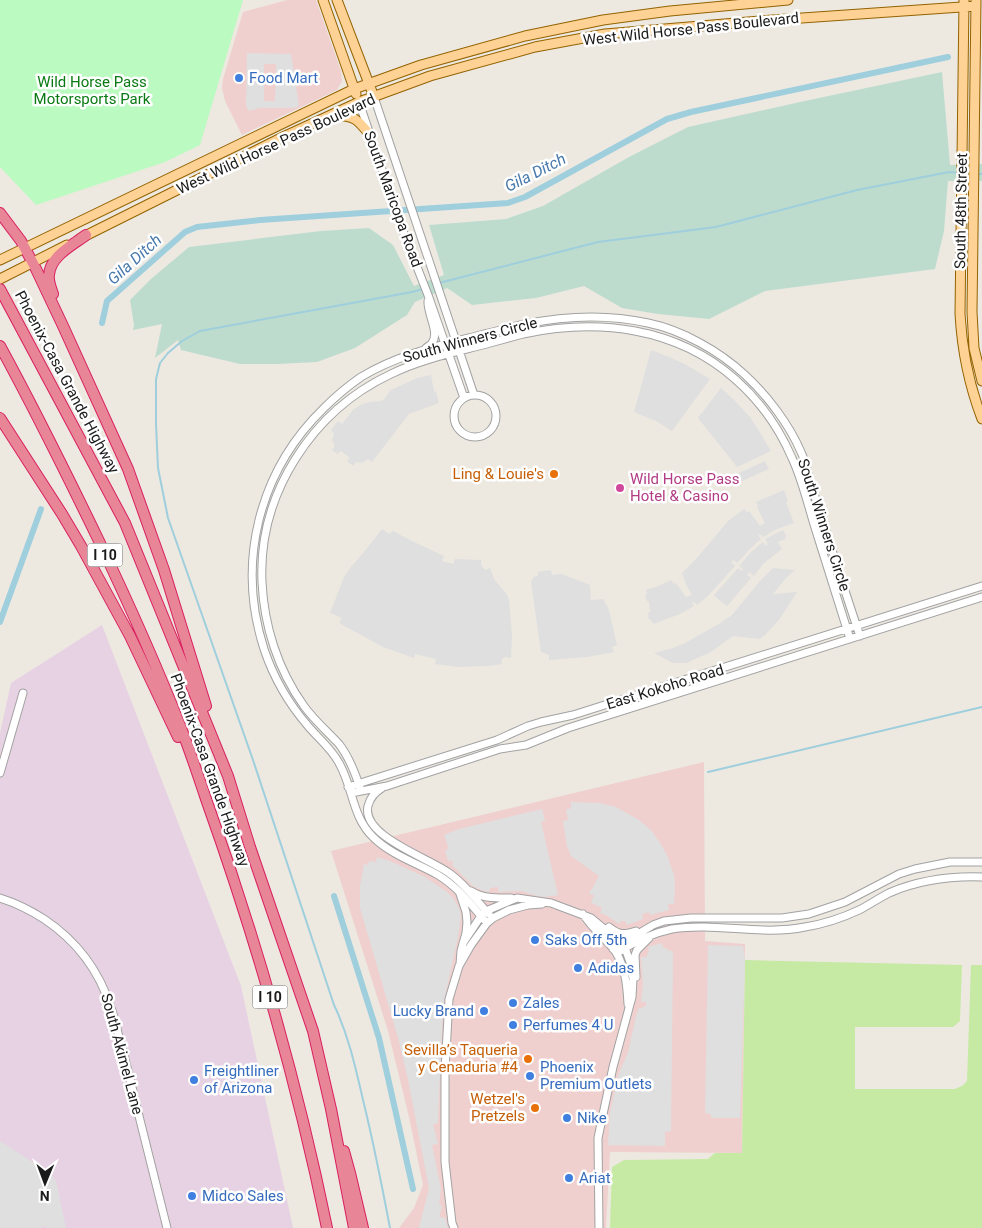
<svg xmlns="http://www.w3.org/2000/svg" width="982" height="1228" viewBox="0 0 982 1228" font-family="Roboto,sans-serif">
<rect width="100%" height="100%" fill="#ede9e1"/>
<path fill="#efd0cf" d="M287 0H316L341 71 342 81 337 90 242 135 225 101 222 88 223 79 243 12Z
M704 762 705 941 745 944 742 1153 610 1152 606 1228H399L414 1208 423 1185 409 1117 388 1031 331 851Z"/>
<path fill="#e7d2e3" d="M102 625 241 986 293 1228H0V733L11 683Z"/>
<path fill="#c6eaa4" d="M745 960 962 965 960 1021 953 1027H855V1089H955L962 1086 967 1081 971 965H982V1228H610L612 1167 624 1160 708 1159 715 1153H742Z"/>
<path fill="#bddcce" d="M942 72 950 165 982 164V181H948L944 231 935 269 765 291 709 319 658 314 622 308 584 286 536 298 472 305 447 288 415 302 407 315 355 348 317 362 278 364H240L181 350 178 340 155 358 162 324 133 330 134 325 130 300 151 279 189 247 321 231 369 228 393 245 414 286 444 275 429 225 506 219 543 206 629 157 688 127 800 102Z"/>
<path fill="#bbfac0" d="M0 0H243L200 145 165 162 36 205 0 167Z"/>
<path fill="#dfdfdf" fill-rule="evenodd" d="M247 53 291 54 299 106 294 108H259L249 111 246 106ZM264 64H276L275 101H264Z
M651 350 659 353 683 363 710 379 672 431 656 421 634 412Z
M431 375 434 391 436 392 439 403 409 414 372 462 368 459 362 463 356 462 353 466 347 461 350 458 341 451 337 454 332 450 335 446 332 440 334 434 331 430 338 421 342 424 353 410 360 405 369 402 381 401 384 399 391 390 417 378Z
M721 388 735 401 750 417 761 434 771 451 737 467 698 418Z
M765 461 769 469 733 485 739 473Z
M784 490 788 501 786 502 794 523 777 529 763 537 760 534 758 535 761 539 749 550 737 563 734 560 731 562 735 566 707 597 697 605 693 601 692 603 694 606 680 614 653 624 651 620 649 619 648 613 650 612 649 602 647 601 645 596 647 594 646 590 656 587 671 580 674 584 676 583 686 597 691 595V593L686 585 684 578 682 573 697 558 728 521 744 509 747 512 749 511 760 526 765 523 757 507 758 506 756 502Z
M382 529 389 534 393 531 412 541 444 556 442 561 453 564 455 559 481 560V565L485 570 490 568 494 579 507 595 509 600 512 635 511 658 505 657 501 660 502 664 489 666 458 667 435 664 436 659 415 654 414 658 383 647 339 623 342 618 330 613 344 577 350 568 364 552Z
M783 530 786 535 785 539 778 542 782 549 763 564 754 576 749 572 747 575 751 578 727 606 718 599 714 595 738 568 742 571 743 569 739 566 751 552 763 542 766 546 768 544 765 539Z
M773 568 795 570 787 577 773 594 797 592 779 620 765 635 759 639 733 636 711 652 686 663H673L654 653 673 648 685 643 717 625 732 615 760 581Z
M551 570 552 575 562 574 590 585 591 600 603 599 609 610 617 645 612 647 614 652 587 657 549 660V655L541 652 531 582 534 577 538 576V572Z
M571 802 600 803 616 807 639 820 651 830 660 843 667 855 674 875 675 887 674 904H668L669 910 650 915 649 912 642 914 643 919 627 925 625 921H621L619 924 606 915 600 913 602 908 591 903 594 895 589 894 599 876 571 856 567 846 563 821 568 820 566 810 571 808Z
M542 809 545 821 541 822 558 895 545 897 537 896 522 891 498 892V887L490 888 489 892 484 891 473 886 452 865 453 863 452 860 448 861 445 850 449 849 444 835 459 829Z
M377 857 390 861 425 877 447 892 453 898 459 908 461 916 458 937 443 1005 438 1119 437 1124H433L438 1144 432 1145 441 1189 439 1204 442 1206 439 1217 445 1218 448 1228H419L429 1188 408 1080 399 1041 360 908V886L364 864 368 865 369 861 376 862Z
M662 943 663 947 667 949 669 951H673L671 1131 665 1132V1146L608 1145 610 1113 618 1076 628 1052 636 1016 639 1008H642L646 1005V1002H641L643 984 641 957H646L649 951 648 947Z
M708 945 743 946 745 960 740 1118H711V1114L705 1113Z
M0 1141 48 1172 53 1177 56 1181 66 1228H47L41 1225 42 1228H0Z"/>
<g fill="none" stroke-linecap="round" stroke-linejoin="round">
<path stroke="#9fcedd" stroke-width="2" d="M976 174H982
M439 283 598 242 716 227 857 190 949 172 959 173
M708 772 982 707
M390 1228C382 1186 374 1145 364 1104 356 1070 349 1036 334 1005L253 760 168 518 158 468 156 424V379L160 363 168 353 182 341 200 331 412 292 423 289"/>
<path stroke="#9fcedd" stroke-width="6" d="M102 323 107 301 185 232 197 227 260 220 508 203 525 197 667 119 691 112 948 57
M0 622 41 509
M334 896 379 1038 413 1189"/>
<defs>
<path id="minor" d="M374 97 474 395
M359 102 401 226 428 295 464 398
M426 348C428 346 431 345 432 343 440 332 427 314 428 301
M454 416a21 21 0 1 1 42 0a21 21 0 1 1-42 0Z
M0 773 23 693
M348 787 497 740 528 726 541 722 573 715 982 586
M382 788C375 792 370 798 368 806 361 836 429 858 449 873 465 884 476 900 489 914
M361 791C356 775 350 758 339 744 327 731 314 720 304 706 278 670 264 626 262 582 258 494 312 411 391 374 421 359 457 352 490 343 501 340 512 337 523 334 598 318 676 327 735 379 759 400 779 428 792 458 803 481 809 510 817 534 828 569 839 604 850 639
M351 793 387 786 500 749 526 745 568 728 982 597
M471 891C484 899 497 898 511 898
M0 898C16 903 30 910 44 919 77 941 99 970 111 1008 115 1018 117 1030 120 1041 125 1059 130 1077 134 1096 145 1140 156 1184 167 1228
M583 914C591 927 602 936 612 947 625 962 627 985 628 1004
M487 923C472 906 458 887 438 875 417 863 391 855 373 837 352 817 353 787 339 763 332 749 318 738 308 726 289 704 273 676 264 649 236 562 259 471 324 408 335 397 348 386 361 377 399 354 442 345 484 334 498 331 511 327 525 324 564 316 608 314 648 323 682 330 719 351 744 374 767 395 789 424 801 452 805 460 807 470 809 478 815 496 820 513 826 531 837 566 848 601 860 636
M609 927C619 935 624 935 636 931
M463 943 481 916 486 911 517 898 551 903 591 918 608 932 625 948 630 962 633 979 632 997 613 1067 598 1138 599 1228
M613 949 653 925 664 921 691 918H782L809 914 845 902 899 874 915 869 950 862H982
M617 953C634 942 652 933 672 929 716 922 761 936 805 927 824 924 842 918 859 910 869 905 879 898 889 893 919 880 950 876 982 877
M460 964 461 951 466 933 467 922 466 912 460 894
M636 977 635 955 637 950 649 938
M454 1228 452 1223 445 1162V1070L449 999 459 966 471 945 487 923 493 918 509 910 528 905 542 904"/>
<path id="major" d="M323 0 356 94
M337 0 374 97
M964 0 960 314C962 350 969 385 982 419
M976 0 972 312 974 348 982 381
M335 115C356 116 358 120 370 135
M81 238 285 136 359 102 430 76 535 47 605 34 760 21 976 6
M0 260 354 89 421 65 525 36 603 20 670 11 788 0
M0 279 67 245"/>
<path id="highway" d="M0 213 21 241 36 269 63 326 128 469 164 570 206 706
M0 289 125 523 228 776 250 847 313 1031 331 1109 354 1228
M53 294C51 288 48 281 49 275 50 256 73 245 86 235
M0 346C35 410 67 475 99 541 128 602 156 664 181 728 190 751 198 775 206 799 256 939 297 1082 327 1228
M0 418 62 514 81 546 130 636 178 737
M344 1151 350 1173 363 1228"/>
</defs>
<use href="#minor" stroke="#a2a2a2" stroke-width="9"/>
<use href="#major" stroke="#936300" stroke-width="11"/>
<use href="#highway" stroke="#d9205f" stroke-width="12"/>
<use href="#minor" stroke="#fff" stroke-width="7"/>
<use href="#major" stroke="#fed195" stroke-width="9"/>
<use href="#highway" stroke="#e88597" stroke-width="10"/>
</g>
<g fill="#3f7fe0" stroke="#fff" stroke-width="2">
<circle cx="239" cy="78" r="5"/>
<circle cx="535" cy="940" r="5"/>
<circle cx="578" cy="968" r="5"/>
<circle cx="513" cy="1003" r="5"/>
<circle cx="484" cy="1011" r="5"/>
<circle cx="513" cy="1025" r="5"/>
<circle cx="530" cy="1076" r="5"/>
<circle cx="194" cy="1080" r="5"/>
<circle cx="567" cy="1118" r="5"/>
<circle cx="569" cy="1178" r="5"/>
<circle cx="192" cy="1196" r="5"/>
</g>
<g fill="#e8710a" stroke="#fff" stroke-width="2">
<circle cx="554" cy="474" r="5"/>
<circle cx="528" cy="1059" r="5"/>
<circle cx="535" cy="1108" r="5"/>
</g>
<circle fill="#d1479c" stroke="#fff" stroke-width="2" cx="620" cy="488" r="5"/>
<g text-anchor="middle" stroke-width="5" stroke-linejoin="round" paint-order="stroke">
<g fill="#fff" stroke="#5f5f5f" stroke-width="1">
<rect x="87.5" y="543.5" width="35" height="23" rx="4"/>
<rect x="252.5" y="985.5" width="35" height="23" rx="4"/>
</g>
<g font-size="14" font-weight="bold" fill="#1b1b1b">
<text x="105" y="560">I 10</text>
<text x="270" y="1002">I 10</text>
</g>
<g font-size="15" fill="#1b1b1b" stroke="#fff">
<text transform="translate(691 29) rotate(-6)" y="5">West Wild Horse Pass Boulevard</text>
<text transform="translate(276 144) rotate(-25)" y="5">West Wild Horse Pass Boulevard</text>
<text transform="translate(393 199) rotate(70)" y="5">South Maricopa Road</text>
<text transform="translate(961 211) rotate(-89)" y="5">South 48th Street</text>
<text transform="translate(470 340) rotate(-15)" y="5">South Winners Circle</text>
<text transform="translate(67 382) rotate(62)" y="5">Phoenix-Casa Grande Highway</text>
<text transform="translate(824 525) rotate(72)" y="5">South Winners Circle</text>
<text transform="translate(665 687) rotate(-17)" y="5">East Kokoho Road</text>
<text transform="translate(210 770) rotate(70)" y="5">Phoenix-Casa Grande Highway</text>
<text transform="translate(122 1054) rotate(75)" y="5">South Akimel Lane</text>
</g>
<g font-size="15" fill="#366cbe" stroke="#fff" text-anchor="start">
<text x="249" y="83">Food Mart</text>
<text x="545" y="945">Saks Off 5th</text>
<text x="588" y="973">Adidas</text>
<text x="523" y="1008">Zales</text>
<text x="474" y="1016" text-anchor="end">Lucky Brand</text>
<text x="523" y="1030">Perfumes 4 U</text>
<text x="540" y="1072">Phoenix<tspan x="540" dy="17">Premium Outlets</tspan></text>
<text x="204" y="1076">Freightliner<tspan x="204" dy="17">of Arizona</tspan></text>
<text x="577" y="1123">Nike</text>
<text x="579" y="1183">Ariat</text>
<text x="202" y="1201">Midco Sales</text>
</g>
<g font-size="15" fill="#097a13" stroke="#fff">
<text x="92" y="87">Wild Horse Pass<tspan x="92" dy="17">Motorsports Park</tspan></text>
</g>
<g font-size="15" fill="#c56008" stroke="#fff" text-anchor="end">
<text x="544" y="479">Ling &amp; Louie's</text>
<text x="518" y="1055">Sevilla’s Taqueria<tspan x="518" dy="17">y Cenaduria #4</tspan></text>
<text x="525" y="1104">Wetzel's<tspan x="525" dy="17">Pretzels</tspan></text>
</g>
<g font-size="15" fill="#b23c85" stroke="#fff" text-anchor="start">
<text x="630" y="484">Wild Horse Pass<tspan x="630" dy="17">Hotel &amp; Casino</tspan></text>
</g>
<g font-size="16" font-style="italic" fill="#4779ac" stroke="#fff">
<text transform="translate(535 172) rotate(-27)" y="6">Gila Ditch</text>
<text transform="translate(134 259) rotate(-42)" y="6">Gila Ditch</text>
</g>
</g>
<g transform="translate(45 1183) rotate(181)" stroke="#ffffff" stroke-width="4" paint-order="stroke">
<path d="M0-4L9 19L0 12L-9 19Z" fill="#1b1b1b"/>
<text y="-8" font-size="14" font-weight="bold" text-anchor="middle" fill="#1b1b1b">N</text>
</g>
</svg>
